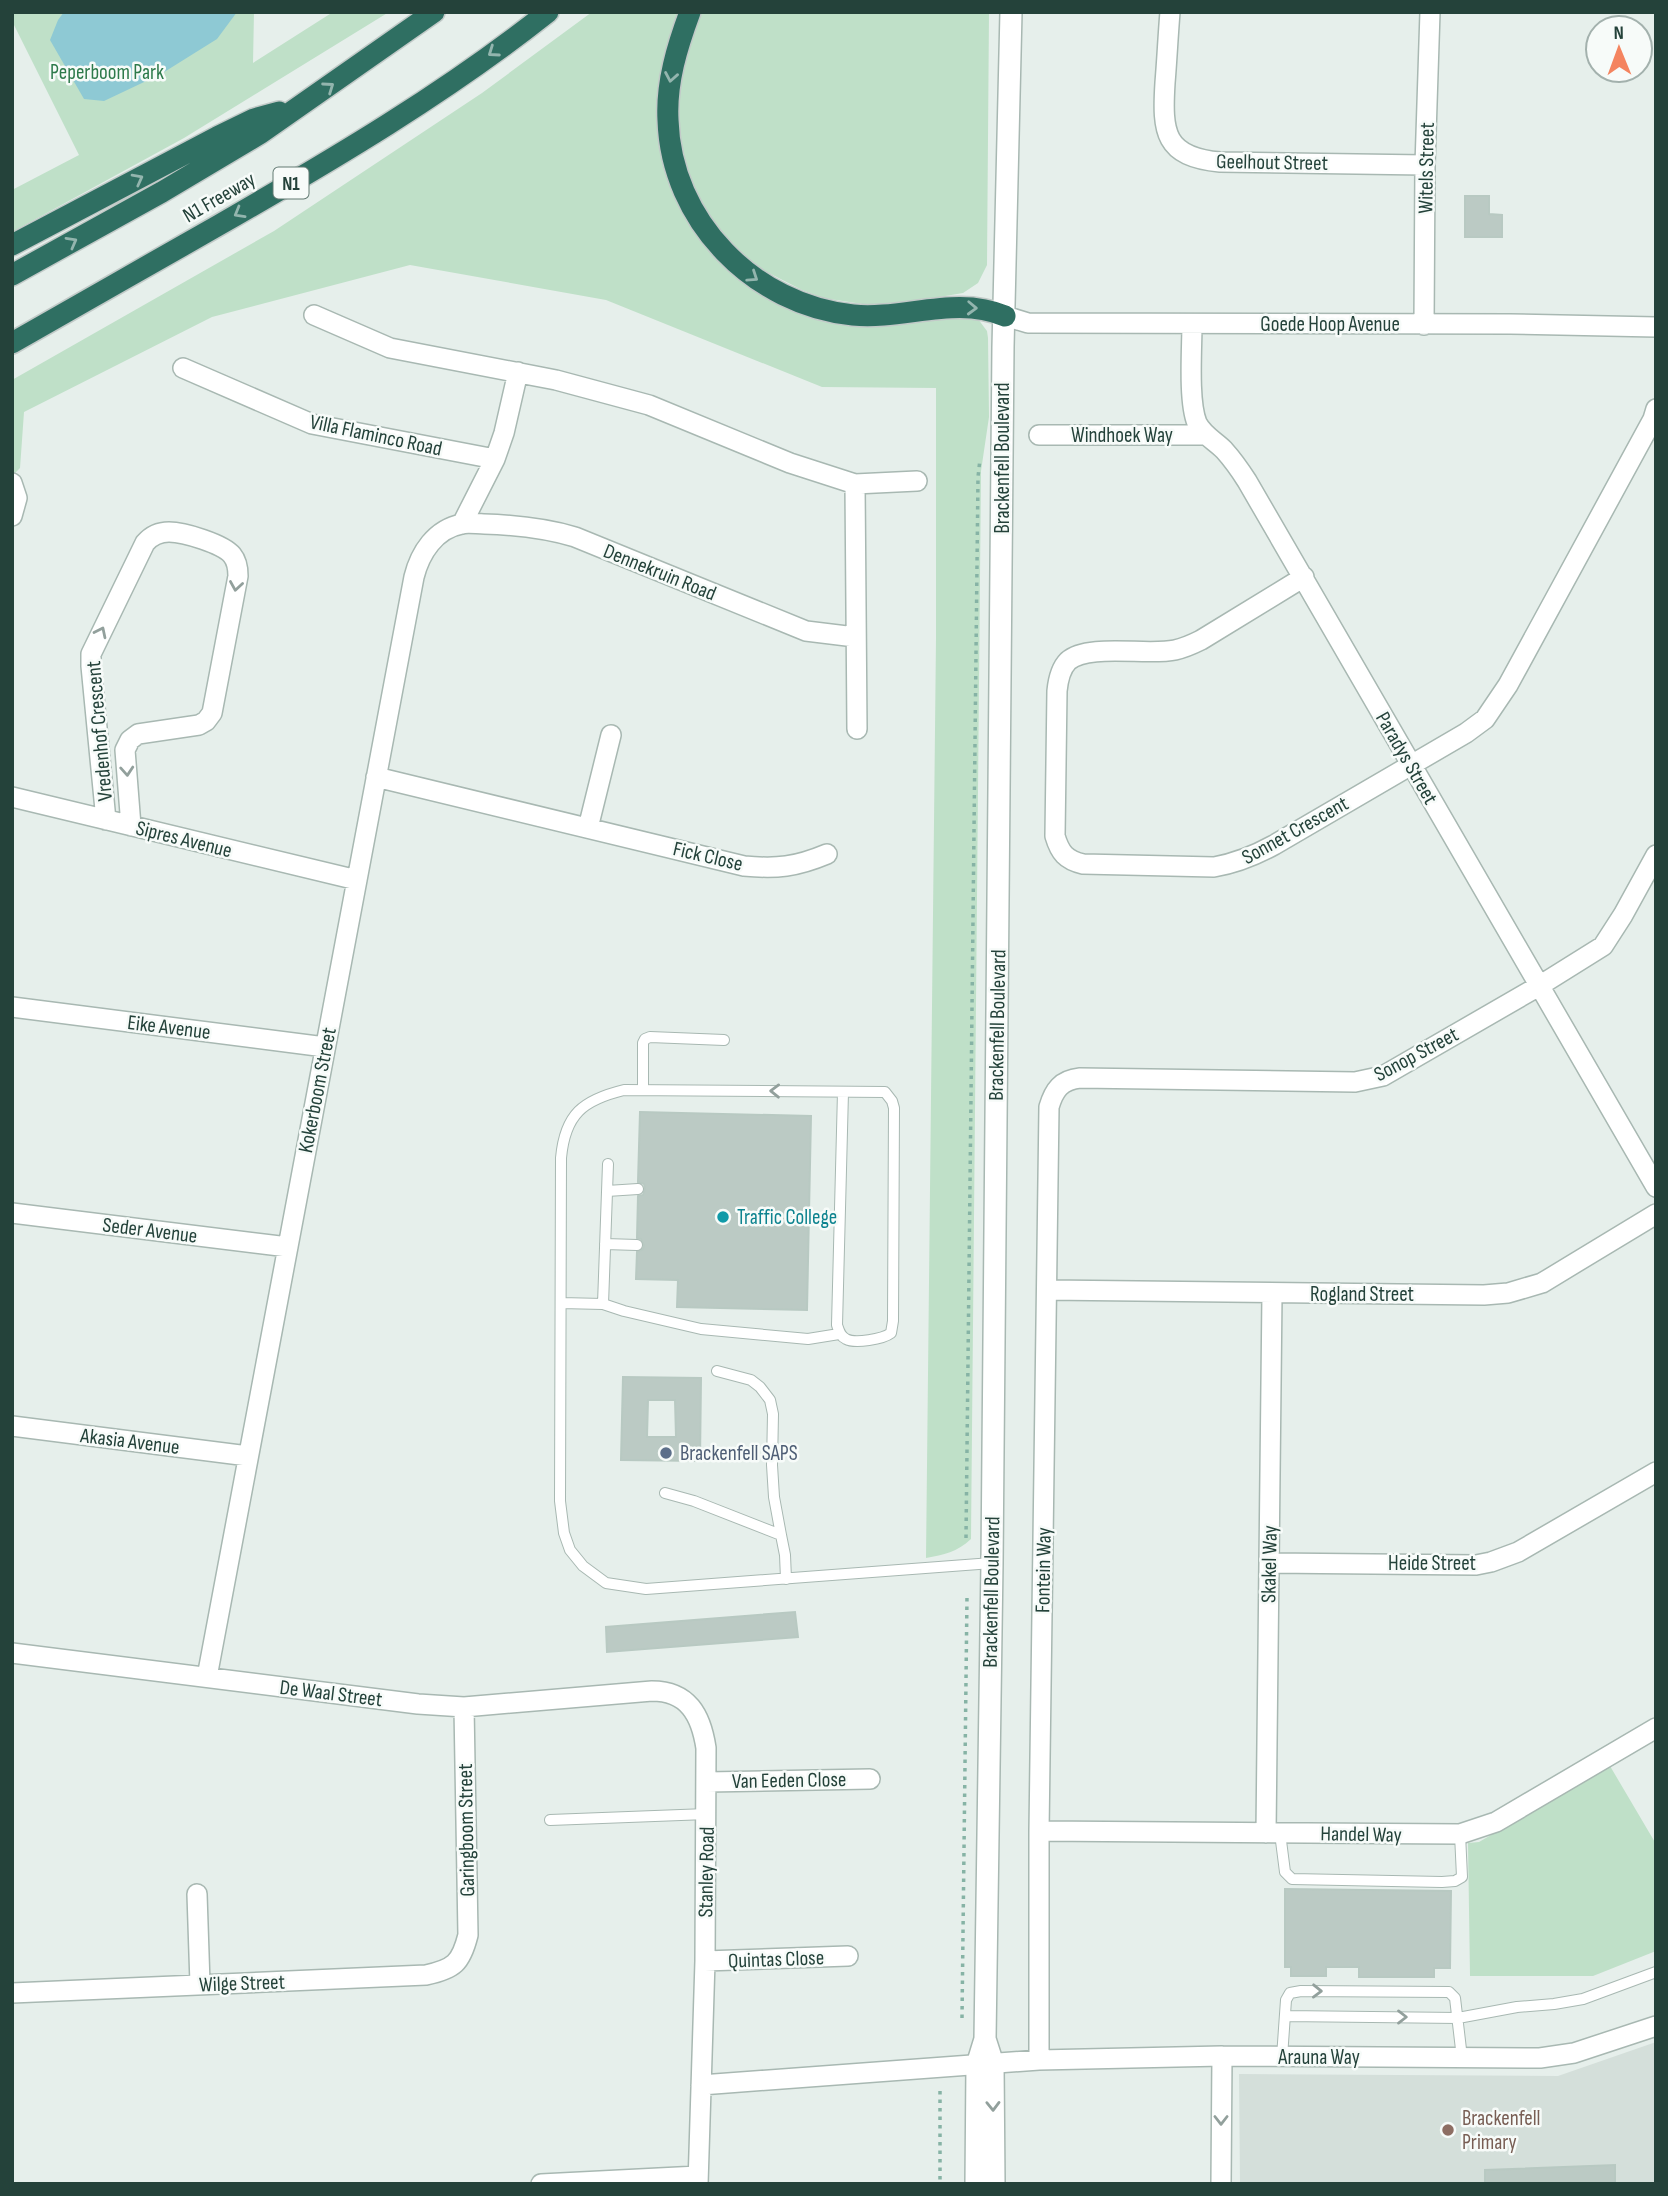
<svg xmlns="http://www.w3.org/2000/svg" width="1668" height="2196" viewBox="0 0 1668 2196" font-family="'Sofia Sans Condensed',sans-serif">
<rect width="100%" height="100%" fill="#e6efeb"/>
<path fill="#d4dfda" d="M1656 2042V2184H1240L1239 2074 1558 2076Z"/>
<path fill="#bfe0c8" d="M12 12H254L253 63 333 12H389L184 138 12 232V190L79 155 12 21Z
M592 12H682L674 34 678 197 787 305 950 313 978 319 987 331 988 338 989 417 981 471 971 1539C957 1552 944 1555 926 1558L936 638V388L822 387 606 300 410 265 212 317 24 412 20 468 15 473 12 471V380L274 231 482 93Z
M697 12H989L987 265 978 283 963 293 892 305H869L823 298 802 290 761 269 742 255 710 222 683 166 675 108 688 38Z
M1610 1766 1656 1844V1951L1593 1976H1470L1468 1843 1479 1842Z"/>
<path fill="#8ec9d4" d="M64 12H237L217 39 161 74 104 101 84 99 50 40 58 20Z"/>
<path fill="#bbcac4" stroke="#b8c9c2" stroke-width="2" fill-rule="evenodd" d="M1465 196H1489V214L1502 215V237H1465Z
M640 1112 811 1116 807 1310 677 1307 678 1280 636 1279 637 1252 643 1249 644 1245 641 1239 637 1238 638 1196 643 1195 645 1189 644 1184 638 1182Z
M623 1377 701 1378 700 1461 621 1460ZM648 1400H675L676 1437H647Z
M795 1612 798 1637 607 1652 606 1627Z
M1285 1889 1451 1891 1450 1968H1434V1977H1359V1967H1326V1976H1291V1967H1285Z
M1615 2165V2184H1485V2170Z"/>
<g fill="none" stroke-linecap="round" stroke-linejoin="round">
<defs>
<path id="service" d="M643 1090V1043L645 1039 650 1037 724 1040
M843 1092 837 1325C839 1331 840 1336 846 1339 855 1344 883 1339 891 1333L893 1321 894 1108 892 1101 885 1092 624 1090C583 1100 565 1114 561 1158L560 1501 564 1533 570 1550 583 1566 606 1583 646 1589 992 1563
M607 1191 638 1189
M605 1244 637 1245
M561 1303 603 1304 608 1164
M603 1304 624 1311 701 1329 808 1339 839 1334
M717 1371 751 1380 760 1387 770 1400 773 1414 772 1465 774 1497 781 1535
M665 1493 694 1501 781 1535 785 1555 786 1579
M550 1820 707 1814
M1280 1833 1285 1872 1292 1879 1442 1882 1455 1881 1462 1877 1460 1834
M1285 2016 1458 2018 1517 2007 1554 2004 1583 1999 1656 1972
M1282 2057 1286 2000 1290 1993 1301 1991 1449 1992 1455 1998 1462 2058"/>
<path id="minor" d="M1170 12C1168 36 1167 59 1165 83 1162 132 1164 157 1220 162L1425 165
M314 315 390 348 556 380 649 405 790 463 855 484 917 481
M1005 316 1028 323 1510 324 1656 327
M1192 324C1192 348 1188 401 1197 423 1203 435 1215 441 1224 450 1233 460 1240 470 1247 481L1656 1187
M1424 325 1425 165 1430 12
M183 368 312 424 495 459
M1039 435H1206
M12 483 17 498 12 516
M855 484 857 729
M462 524 495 459 504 433 518 372
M1304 577 1201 640C1193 644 1184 648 1175 650 1148 656 1088 643 1068 661 1060 669 1058 681 1057 691L1055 836C1060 853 1066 860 1083 864L1214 867C1237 863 1254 856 1274 845L1466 733 1485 719 1508 685 1653 419 1656 409
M376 777 744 866C777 869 796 867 827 854
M12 797 357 880
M106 820 91 666V654L145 543C151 536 159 532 169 532 184 532 223 544 232 555 237 561 238 568 238 576L212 713 206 721 199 725 138 734 130 740 125 750 131 826
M588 828 611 735
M12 1007 325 1047
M12 1213 288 1247
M1047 1290 1484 1295 1508 1293 1542 1283 1656 1214
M12 1426 248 1456
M1269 1563 1476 1565 1491 1562 1518 1552 1656 1472
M12 1653 418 1704 464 1707 652 1691C688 1691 701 1715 706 1748L705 1961 698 2184
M207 1677 414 577C420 553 435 529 462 524 468 522 477 524 484 524 515 525 545 528 575 537L806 631 855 637
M707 1782 870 1779
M1039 1831 1460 1834 1496 1822 1656 1728
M1266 1833 1272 1294
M197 1894 200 1984
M705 1961 848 1956
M12 1993 426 1975C454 1969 461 1963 468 1935L464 1707
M1039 2060V1831L1049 1107C1054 1090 1061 1080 1080 1078L1355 1082 1383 1076 1539 986 1603 946 1623 915 1656 855
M701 2085 1039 2060 1222 2056 1540 2058 1574 2053 1656 2026
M541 2184 698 2176
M1221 2184 1222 2056"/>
<path id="tertiary" d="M985 2039 993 2064 994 2184
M976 2184 977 2065 985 2039 992 1563 1003 347 1011 12"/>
<path id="motorway" d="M690 12C677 47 666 83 668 120 671 221 754 305 853 315 904 320 956 295 1005 316
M12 245 217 137 254 119 279 112
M12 275 162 192 261 133 434 12
M12 343C81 304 150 264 219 225 332 160 446 93 548 12"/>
</defs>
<use href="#service" stroke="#a8b8b2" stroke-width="12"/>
<use href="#minor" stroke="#a8b8b2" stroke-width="22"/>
<use href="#tertiary" stroke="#a8b8b2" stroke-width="24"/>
<use href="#motorway" stroke="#c2cac8" stroke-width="24"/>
<path stroke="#86b3a5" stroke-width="3.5" stroke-dasharray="3.5 5" stroke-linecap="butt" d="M966 1538 978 477 980 459
M962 2018 967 1596
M940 2091V2184"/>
<use href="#service" stroke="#fff" stroke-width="10"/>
<use href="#minor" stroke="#fff" stroke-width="19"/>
<use href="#tertiary" stroke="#fff" stroke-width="21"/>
<use href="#motorway" stroke="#2f6f62" stroke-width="21"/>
</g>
<defs><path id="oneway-chevron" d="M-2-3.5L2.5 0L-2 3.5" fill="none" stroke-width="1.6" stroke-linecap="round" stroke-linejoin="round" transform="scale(1.75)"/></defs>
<g stroke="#93b5ae">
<use href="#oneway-chevron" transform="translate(493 52) rotate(145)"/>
<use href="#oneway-chevron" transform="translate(671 77) rotate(100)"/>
<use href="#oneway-chevron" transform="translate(329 87) rotate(-35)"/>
<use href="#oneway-chevron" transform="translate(138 179) rotate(-28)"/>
<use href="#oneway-chevron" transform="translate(239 213) rotate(150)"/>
<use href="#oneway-chevron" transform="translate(72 242) rotate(-29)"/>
<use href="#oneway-chevron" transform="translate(753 277) rotate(34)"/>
<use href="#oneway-chevron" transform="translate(972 308) rotate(2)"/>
</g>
<g stroke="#92a09c">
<use href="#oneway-chevron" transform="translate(236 586) rotate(99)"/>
<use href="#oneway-chevron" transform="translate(101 632) rotate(-64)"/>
<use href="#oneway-chevron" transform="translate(127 771) rotate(86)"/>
<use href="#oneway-chevron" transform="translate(775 1091) rotate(-179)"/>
<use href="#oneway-chevron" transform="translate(1317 1991) rotate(1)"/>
<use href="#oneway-chevron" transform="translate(1402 2017)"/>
<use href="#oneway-chevron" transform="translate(993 2106) rotate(89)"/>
<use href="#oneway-chevron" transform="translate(1221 2120) rotate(90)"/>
</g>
<circle fill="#0f9aa8" stroke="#f7fbf9" stroke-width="2.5" cx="723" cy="1217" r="7"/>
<circle fill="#5c6f8a" stroke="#f7fbf9" stroke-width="2.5" cx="666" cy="1453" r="7"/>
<circle fill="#8d6e63" stroke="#f7fbf9" stroke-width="2.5" cx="1448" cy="2130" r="7"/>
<g text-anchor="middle" stroke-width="5" stroke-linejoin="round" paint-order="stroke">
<rect fill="#f7fbf9" stroke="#637a73" stroke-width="2" x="273.5" y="167.5" width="35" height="31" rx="5"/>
<g font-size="19" font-weight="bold" fill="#24423a">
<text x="291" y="190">N1</text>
</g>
<g font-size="21" fill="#2d7a4b" stroke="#f7fbf9">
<text x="107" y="79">Peperboom Park</text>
</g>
<g font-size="21" fill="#24423a" stroke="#f7fbf9">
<text transform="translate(1272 162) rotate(1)" y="7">Geelhout Street</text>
<text transform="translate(1426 168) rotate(-89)" y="7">Witels Street</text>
<text transform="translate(219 197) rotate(-30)" y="7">N1 Freeway</text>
<text x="1330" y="331">Goede Hoop Avenue</text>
<text transform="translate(376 435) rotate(12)" y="7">Villa Flaminco Road</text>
<text x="1122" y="442">Windhoek Way</text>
<text transform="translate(1002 458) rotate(-90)" y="7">Brackenfell Boulevard</text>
<text transform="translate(660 572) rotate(22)" y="7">Dennekruin Road</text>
<text transform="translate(99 731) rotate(-95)" y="7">Vredenhof Crescent</text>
<text transform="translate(1407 758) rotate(60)" y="7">Paradys Street</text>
<text transform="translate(1295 830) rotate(-29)" y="7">Sonnet Crescent</text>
<text transform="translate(184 839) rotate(14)" y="7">Sipres Avenue</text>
<text transform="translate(708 856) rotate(13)" y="7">Fick Close</text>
<text transform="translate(997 1025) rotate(-89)" y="7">Brackenfell Boulevard</text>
<text transform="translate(169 1027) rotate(7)" y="7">Eike Avenue</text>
<text transform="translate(1416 1054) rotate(-28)" y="7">Sonop Street</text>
<text transform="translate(317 1090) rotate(-79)" y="7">Kokerboom Street</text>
<text transform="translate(150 1230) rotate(7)" y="7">Seder Avenue</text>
<text x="1362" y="1301">Rogland Street</text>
<text transform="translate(130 1441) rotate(7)" y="7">Akasia Avenue</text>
<text x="1432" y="1570">Heide Street</text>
<text transform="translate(1269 1564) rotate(-89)" y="7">Skakel Way</text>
<text transform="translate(1043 1570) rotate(-89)" y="7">Fontein Way</text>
<text transform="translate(991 1592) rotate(-89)" y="7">Brackenfell Boulevard</text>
<text transform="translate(331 1693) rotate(7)" y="7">De Waal Street</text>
<text transform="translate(789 1780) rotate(-1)" y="7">Van Eeden Close</text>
<text transform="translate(466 1830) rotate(-91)" y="7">Garingboom Street</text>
<text transform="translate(1361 1834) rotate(1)" y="7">Handel Way</text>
<text transform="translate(706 1872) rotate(-89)" y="7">Stanley Road</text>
<text transform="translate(776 1959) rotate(-2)" y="7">Quintas Close</text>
<text transform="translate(242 1983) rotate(-2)" y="7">Wilge Street</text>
<text x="1319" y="2064">Arauna Way</text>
</g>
<g font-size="21" fill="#0d838f" stroke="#f7fbf9" text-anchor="start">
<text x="737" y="1224">Traffic College</text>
</g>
<g font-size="21" fill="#4e5e75" stroke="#f7fbf9" text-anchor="start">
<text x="680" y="1460">Brackenfell SAPS</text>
</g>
<g font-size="21" fill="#785e54" stroke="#f7fbf9" text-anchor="start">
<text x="1462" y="2125">Brackenfell<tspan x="1462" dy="24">Primary</tspan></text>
</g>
</g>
<rect width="1668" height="2196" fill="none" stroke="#24423a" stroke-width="28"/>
<g transform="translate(1619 49) rotate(359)"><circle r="33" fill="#f7fbf9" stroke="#a3b1ad" stroke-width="2"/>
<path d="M0-5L12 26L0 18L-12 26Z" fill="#f4845f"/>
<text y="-10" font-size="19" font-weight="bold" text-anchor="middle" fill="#24423a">N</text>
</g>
</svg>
